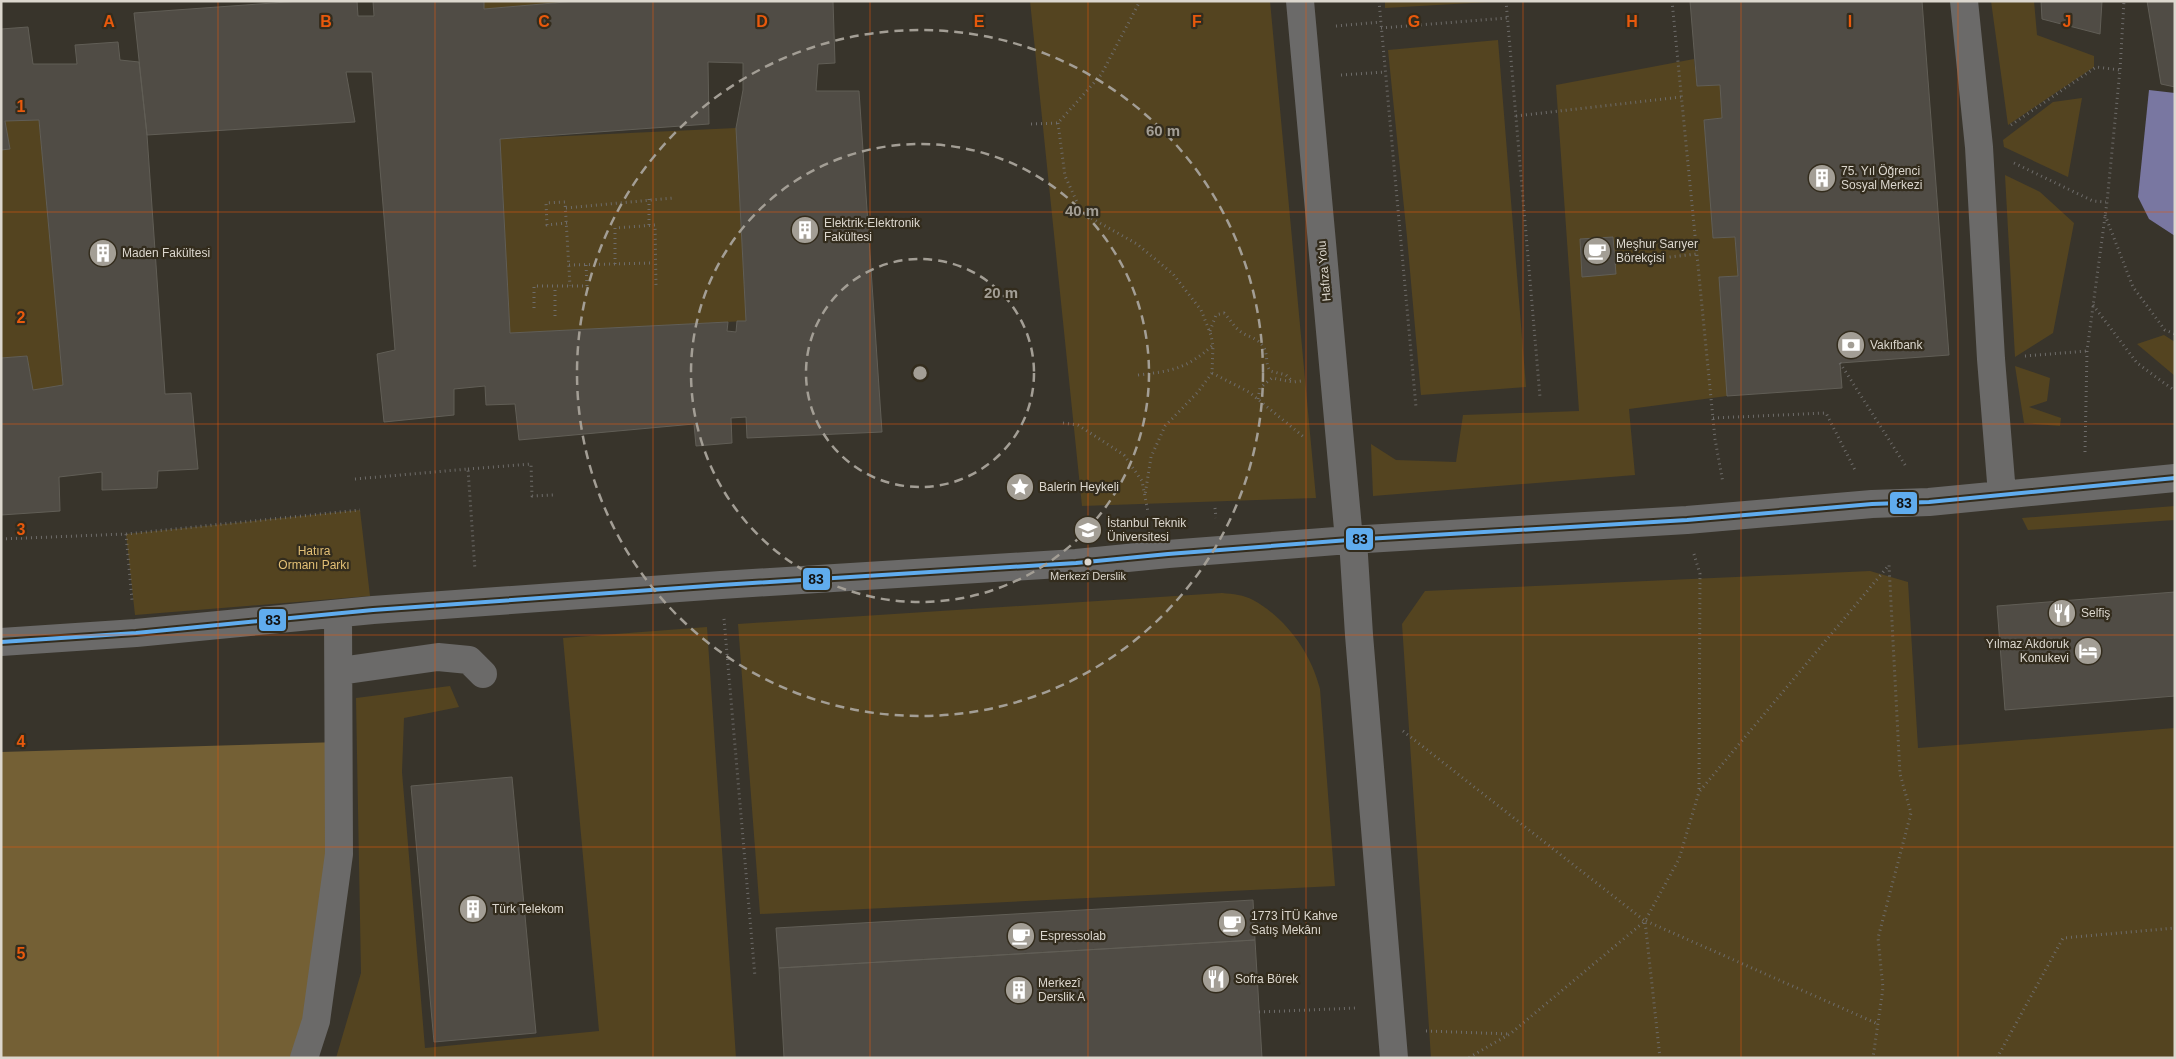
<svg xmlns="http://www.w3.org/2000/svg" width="2176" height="1059" viewBox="0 0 2176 1059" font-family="Helvetica,sans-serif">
<rect width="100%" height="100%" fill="#38342b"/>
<path fill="#544420" d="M484 1H577L484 9Z
M1030 1H1270L1316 498 1082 506Z
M1385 1H1489V2L1385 8Z
M1991 1H2034L2037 35 2094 56V67L2008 125Z
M1498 40 1526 387 1421 395 1407 237 1388 50Z
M1694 59 1697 86 1720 85 1722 118 1704 120 1713 238 1735 237 1738 276 1719 277 1727 396 1629 409 1635 475 1373 496 1371 444 1396 460 1456 462 1463 415 1579 411 1556 85Z
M2082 98 2068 177 2004 147 2003 140 2053 102Z
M39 120 63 385 33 390 27 356 1 358V150L10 149 5 121Z
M736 128 746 321 510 333 500 139Z
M2005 175 2040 192 2074 223 2053 333 2015 357Z
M2164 335 2175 342V376L2137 344Z
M2015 366 2050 378 2047 401 2029 407 2061 418 2060 426 2024 423Z
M2175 506V520L2028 530 2022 518Z
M360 510 370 596 135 615 126 534Z
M1870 571 1908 582 1918 748 2175 728V1058H1431L1402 624 1425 591Z
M1222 593C1233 594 1244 595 1253 600 1286 618 1311 653 1320 689L1335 886 760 914 738 624Z
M707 627 736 1058H336L361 973 356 698 450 686 459 707 404 718 402 772 425 1048 599 1031 563 638Z"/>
<path fill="#746035" d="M340 742 304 1058H1V752Z"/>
<path fill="#7977a1" d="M2149 90 2175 93V236L2149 219 2138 197Z"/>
<path fill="#504c45" stroke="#615e56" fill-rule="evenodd" d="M301 1H357L358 16H374L373 1H484V9L577 1H833L835 63 818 64 816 91H859L882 432 747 438 746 417 731 418 732 443 696 446 694 424 519 440 515 404 486 405 485 386 454 389V415L384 422 377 354 395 350 372 72H346L355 122 147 135 134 13ZM708 62 743 63V90L736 128 746 321H737L736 332 727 331 728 322 510 333 500 139 709 124Z
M1690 1H1922L1949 355 1840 363 1842 388 1727 396 1719 277 1738 276 1735 237 1713 238 1704 120 1722 118 1720 85 1697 86Z
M2041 1H2102L2100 34 2042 19Z
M2147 1H2175V87L2161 84Z
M28 27 33 64H77L75 45 118 42 120 60 139 62 147 135 165 394 191 393 198 469 158 471 157 488 102 490V472L59 477 60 511 1 515V358L27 356 33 390 63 385 39 120 5 121 10 149 1 150V29Z
M1613 237 1616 274 1582 277 1580 239Z
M2175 592V696L2005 710 1997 606Z
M512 777 536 1033 434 1042 411 786Z
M1253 900 1255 940 779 968 776 928Z
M1255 940 1262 1058H784L779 968Z"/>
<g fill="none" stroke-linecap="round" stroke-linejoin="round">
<path stroke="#6e6c6a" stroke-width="3" stroke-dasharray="1 4" stroke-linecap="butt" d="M1379 1 1416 407
M1506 1 1540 397
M1672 1 1715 439 1723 483
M1336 26 1381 22
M1381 28 1507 18
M1341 75 1385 72
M1516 116 1681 97
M1058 123 1065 176 1082 213 1137 244 1173 274 1201 310 1211 335 1213 346 1212 373 1198 392 1165 426 1151 457 1145 495
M1031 124 1058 123 1101 75 1140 1
M2011 125 2096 67 2120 70
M2014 163 2093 201 2106 202
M566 208 673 198
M2105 215 2133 287 2165 330 2175 334
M567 223 547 225 546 203 565 202 570 286
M649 225V199
M1615 263 1697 254
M615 264V228L655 225 656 287
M569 265 654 263
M2093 305 2137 363 2175 391
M534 308V286H587L586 265
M555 316V286
M1210 331 1216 315 1224 313C1230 319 1234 327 1241 332 1248 337 1259 338 1264 348 1268 355 1265 363 1270 371L1286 375 1293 382
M2025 356 2087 351
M1840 363 1907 468
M1212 373 1249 392 1305 438
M1138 375C1172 371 1186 369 1212 346
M1258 399 1260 388 1272 378 1293 382 1301 381
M1713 418 1826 413 1856 472
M1063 423 1078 425 1124 455 1142 481 1148 512
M2085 452 2087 351 2107 202 2120 70 2124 1
M468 469 531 464 532 496 553 495
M355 479 468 469 475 570
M1215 508 1216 518
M126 534 132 600
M1 539 126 534 360 510
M1694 554 1700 574 1699 792
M724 619 755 977
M1403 731 1645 921 1510 1034 1468 1058
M1646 921 1878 1024
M1259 1012 1357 1008
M1426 1031 1510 1034
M1660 1058 1645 921 1679 859 1699 792 1889 565 1900 774 1911 813 1878 938 1883 988 1873 1058
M1997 1058 2063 938 2175 928"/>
<path stroke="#6b6a69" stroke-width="28" d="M1300 1 1349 540
M1964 1 1979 147 1991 359 2002 494
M1353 540 1359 635 1394 1058
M1 642 136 633 373 610 721 585 1076 563 1168 554 1349 540 1687 520 1872 504 1929 502 2175 478
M340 671 438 657 469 660 483 674
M304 1058 316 1021 339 854 338 614"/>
<defs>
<path id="bus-1" d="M1 642 136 633 373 610 721 585 1076 563 1168 554 1349 540 1687 520 1872 504 1929 502 2175 478"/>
</defs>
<use href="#bus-1" stroke="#332c1d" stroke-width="8"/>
<use href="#bus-1" stroke="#60acee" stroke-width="4"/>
</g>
<path fill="none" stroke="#e8590c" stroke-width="1" stroke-opacity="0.55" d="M218 1V1058M435 1V1058M653 1V1058M870 1V1058M1088 1V1058M1306 1V1058M1523 1V1058M1741 1V1058M1958 1V1058M1 212H2175M1 424H2175M1 635H2175M1 847H2175"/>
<g fill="none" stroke="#a39e95" stroke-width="2.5" stroke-dasharray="9 6">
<circle cx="920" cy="373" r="114"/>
<circle cx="920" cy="373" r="229"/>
<circle cx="920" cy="373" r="343"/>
</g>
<defs>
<symbol id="building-disc" viewBox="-11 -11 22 22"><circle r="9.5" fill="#a39e95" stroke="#332c1d"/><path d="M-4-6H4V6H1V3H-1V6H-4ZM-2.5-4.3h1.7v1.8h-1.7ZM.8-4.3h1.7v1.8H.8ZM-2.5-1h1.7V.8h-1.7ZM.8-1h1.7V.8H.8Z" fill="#fff"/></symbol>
<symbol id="cafe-disc" viewBox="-11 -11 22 22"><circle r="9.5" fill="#a39e95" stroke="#332c1d"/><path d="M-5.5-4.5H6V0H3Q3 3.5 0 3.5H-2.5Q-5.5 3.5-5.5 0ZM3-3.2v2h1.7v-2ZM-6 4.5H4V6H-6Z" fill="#fff"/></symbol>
<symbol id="bank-disc" viewBox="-11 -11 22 22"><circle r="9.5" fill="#a39e95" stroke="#332c1d"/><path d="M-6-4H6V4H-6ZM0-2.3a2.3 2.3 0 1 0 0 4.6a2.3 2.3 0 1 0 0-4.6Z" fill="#fff"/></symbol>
<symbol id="sight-disc" viewBox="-11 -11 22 22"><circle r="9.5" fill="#a39e95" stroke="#332c1d"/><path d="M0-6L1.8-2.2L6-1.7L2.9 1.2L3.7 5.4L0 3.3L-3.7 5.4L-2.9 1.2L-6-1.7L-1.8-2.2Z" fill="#fff"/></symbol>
<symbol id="university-disc" viewBox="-11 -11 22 22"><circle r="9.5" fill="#a39e95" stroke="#332c1d"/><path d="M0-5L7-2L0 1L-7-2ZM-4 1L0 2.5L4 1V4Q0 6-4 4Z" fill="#fff"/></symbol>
<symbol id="restaurant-disc" viewBox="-11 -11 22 22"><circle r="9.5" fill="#a39e95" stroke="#332c1d"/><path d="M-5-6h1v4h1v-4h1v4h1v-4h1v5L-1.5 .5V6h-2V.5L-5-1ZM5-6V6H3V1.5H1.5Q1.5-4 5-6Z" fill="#fff"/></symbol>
<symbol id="hotel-disc" viewBox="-11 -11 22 22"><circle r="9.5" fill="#a39e95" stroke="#332c1d"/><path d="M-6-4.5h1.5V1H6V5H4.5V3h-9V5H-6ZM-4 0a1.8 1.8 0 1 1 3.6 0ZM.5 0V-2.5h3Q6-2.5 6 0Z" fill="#fff"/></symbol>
</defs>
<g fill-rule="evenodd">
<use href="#building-disc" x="1806" y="162" width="32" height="32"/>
<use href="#building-disc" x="789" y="214" width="32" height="32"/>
<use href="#cafe-disc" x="1581" y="235" width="32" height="32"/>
<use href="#building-disc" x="87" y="237" width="32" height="32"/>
<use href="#bank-disc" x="1835" y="329" width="32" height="32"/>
<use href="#sight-disc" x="1004" y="471" width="32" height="32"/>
<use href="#university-disc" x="1072" y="514" width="32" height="32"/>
<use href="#restaurant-disc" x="2046" y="597" width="32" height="32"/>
<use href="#hotel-disc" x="2072" y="635" width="32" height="32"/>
<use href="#building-disc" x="457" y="893" width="32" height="32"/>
<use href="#cafe-disc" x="1216" y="907" width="32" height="32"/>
<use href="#cafe-disc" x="1005" y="920" width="32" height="32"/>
<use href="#restaurant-disc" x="1200" y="963" width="32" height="32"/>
<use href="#building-disc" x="1003" y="974" width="32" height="32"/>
</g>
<circle fill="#dcd7ce" stroke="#332c1d" stroke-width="2" cx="1088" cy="562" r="4.5"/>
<g text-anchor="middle" stroke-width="4.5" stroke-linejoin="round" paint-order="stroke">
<g font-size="11" fill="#dcd7ce" stroke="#332c1d">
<text x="1088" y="580">Merkezî Derslik</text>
</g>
<g font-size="12" fill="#dcd7ce" stroke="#332c1d" text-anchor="start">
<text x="1841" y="175">75. Yıl Öğrenci<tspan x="1841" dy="14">Sosyal Merkezi</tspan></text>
<text x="824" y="227">Elektrik-Elektronik<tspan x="824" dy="14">Fakültesi</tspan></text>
<text x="1616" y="248">Meşhur Sarıyer<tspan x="1616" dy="14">Börekçisi</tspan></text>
<text x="122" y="257">Maden Fakültesi</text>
<text x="1870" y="349">Vakıfbank</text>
<text x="1039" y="491">Balerin Heykeli</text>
<text x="1107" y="527">İstanbul Teknik<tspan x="1107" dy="14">Üniversitesi</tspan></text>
<text x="2081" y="617">Selfiş</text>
<text x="2069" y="648" text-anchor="end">Yılmaz Akdoruk<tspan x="2069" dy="14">Konukevi</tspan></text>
<text x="492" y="913">Türk Telekom</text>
<text x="1251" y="920">1773 İTÜ Kahve<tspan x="1251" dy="14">Satış Mekânı</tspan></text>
<text x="1040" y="940">Espressolab</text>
<text x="1235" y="983">Sofra Börek</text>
<text x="1038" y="987">Merkezî<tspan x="1038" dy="14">Derslik A</tspan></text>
</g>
<g font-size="12" fill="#dcd7ce" stroke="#332c1d">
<text transform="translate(1324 271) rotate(-95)" y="4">Hafıza Yolu</text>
</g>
<g font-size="12" fill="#e2bf75" stroke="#332c1d">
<text x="314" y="555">Hatıra<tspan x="314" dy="14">Ormanı Parkı</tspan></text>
</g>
</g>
<g font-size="16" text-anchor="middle" font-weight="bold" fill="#e8590c" stroke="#332c1d" stroke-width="4.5" stroke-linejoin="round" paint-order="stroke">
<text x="109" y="27">A</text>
<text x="326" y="27">B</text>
<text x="544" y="27">C</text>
<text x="762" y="27">D</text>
<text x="979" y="27">E</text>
<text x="1197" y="27">F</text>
<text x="1414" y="27">G</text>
<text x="1632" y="27">H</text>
<text x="1850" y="27">I</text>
<text x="2067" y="27">J</text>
<text x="21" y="112">1</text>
<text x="21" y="323">2</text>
<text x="21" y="535">3</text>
<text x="21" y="747">4</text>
<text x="21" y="959">5</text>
</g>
<circle cx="920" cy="373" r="8" fill="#a39e95" stroke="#332c1d" stroke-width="2.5"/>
<g font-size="15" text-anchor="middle" font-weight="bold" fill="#a39e95" stroke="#332c1d" stroke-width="4.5" stroke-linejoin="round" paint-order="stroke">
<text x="1163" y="136">60 m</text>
<text x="1082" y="216">40 m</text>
<text x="1001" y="298">20 m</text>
</g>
<g stroke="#332c1d" stroke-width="2">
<rect x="1889" y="491" width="29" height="24" rx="5" fill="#60acee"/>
<rect x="1345" y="527" width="29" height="24" rx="5" fill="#60acee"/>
<rect x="802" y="567" width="29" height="24" rx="5" fill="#60acee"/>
<rect x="258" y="608" width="29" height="24" rx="5" fill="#60acee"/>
</g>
<g font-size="14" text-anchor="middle" font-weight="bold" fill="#111">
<text x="1904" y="508">83</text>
<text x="1360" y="544">83</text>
<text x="816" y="584">83</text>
<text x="273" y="625">83</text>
</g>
<rect width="2176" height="1059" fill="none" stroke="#dcd7ce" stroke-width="5"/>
</svg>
